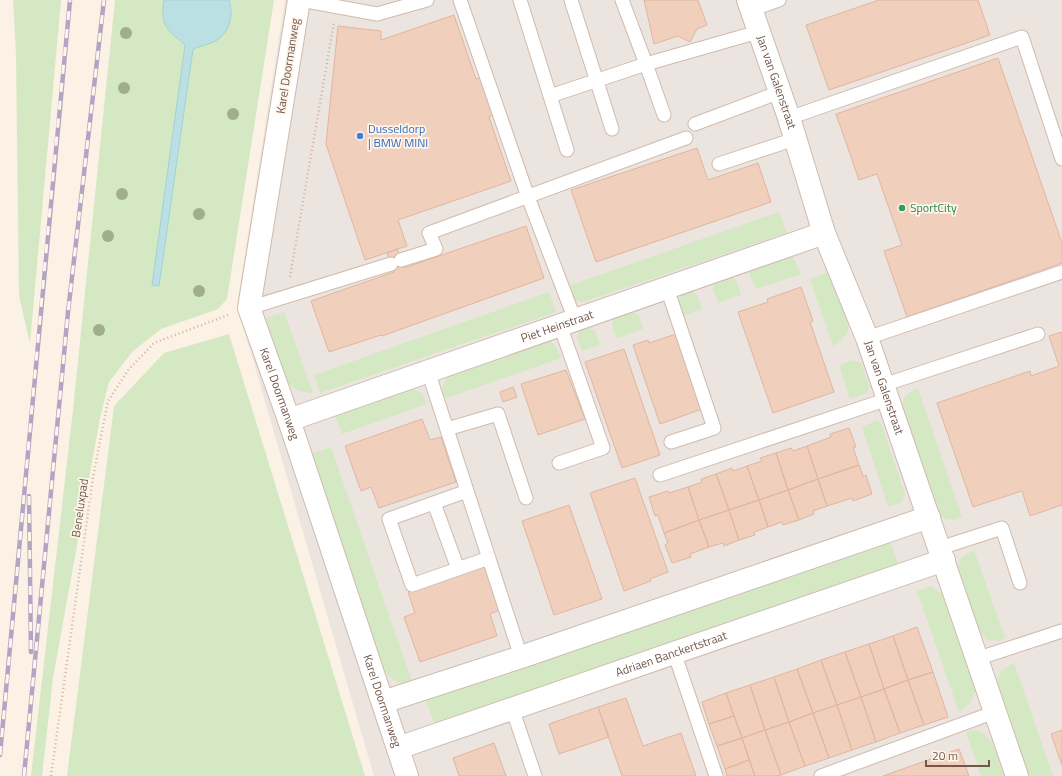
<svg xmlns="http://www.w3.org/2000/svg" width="1062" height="776" viewBox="0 0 1062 776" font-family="'Titillium Web',sans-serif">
<rect width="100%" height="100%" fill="#fbf1e5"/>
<path fill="#ebe4df" d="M285 0H1062V776H374L237 305Z"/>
<path fill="#d5e8c4" d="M13 0H61L30 343 19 296 16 54Z
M115 0H164C160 24 167 30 185 45L152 285 159 286 193 49 217 40 232 9 229 0H274L227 299 218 309 161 329 132 352 109 382 100 418 53 678 42 776H31L73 410Z
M779 212 787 233 583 302 573 300 568 286Z
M793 256 801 274 756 289 749 272Z
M830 271 849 328C845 337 841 341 833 346L810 279Z
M729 276 736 280 741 295 718 303 713 289 715 282Z
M690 291 697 295 702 309 683 316 678 302 681 295Z
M549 292 556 312 320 393 314 375Z
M631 311 639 316 643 329 617 338 612 325 614 317Z
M284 312 313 393C302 393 290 389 285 378 275 361 271 338 264 319Z
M588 326 595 331 600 345 582 351 577 338 579 330Z
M229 334 365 776H67L114 406 164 353Z
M546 340C556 343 557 348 561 358L444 399C440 388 443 382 451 373Z
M853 360 861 363 869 387 867 393 850 399 839 365Z
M918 388 962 517 955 520 944 519 936 509 902 408C902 397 908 393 918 388Z
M407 389C418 390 424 392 427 404L342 434 334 413Z
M877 420 881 423 905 494 902 502 888 507 862 427Z
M331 447 413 685C399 684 391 680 382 668L311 454Z
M889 538 899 566 435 726 426 700Z
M974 550 1005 638 999 641 988 640 979 631 957 570 961 558Z
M932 586 942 595 975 689C973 701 969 706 959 712L917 591Z
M1014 663 1053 776H1028L996 683 1001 671Z
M975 729C997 738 997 756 1004 776H981L966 732Z"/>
<path fill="#bae0e4" stroke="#a1d0d5" d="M164 0H229C234 14 230 31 217 40 211 44 200 46 193 49L159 286 152 285 185 45C167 29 160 26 164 0Z"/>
<path fill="#f0cfbd" stroke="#e2b59f" d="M644 0H698L707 25 697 29 690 42 678 36 654 44Z
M879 0H978L990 35 829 90 806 25Z
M454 15 476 79 480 78 493 115 489 117 511 181 398 220 407 246 365 260 326 144 338 26 381 31V40Z
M998 58 1062 243V263L907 317 884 251 902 245 877 174 859 180 836 114Z
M697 148 708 180 758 163 771 202 596 262 571 190Z
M526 226 544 278 382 336 381 335 329 352 311 301 394 272 387 253 397 249 404 268Z
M801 287 813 321 810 322 834 392 773 413 738 312 768 302 767 299Z
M1062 332V505L1030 516 1022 491 973 507 937 403 1030 371 1031 376 1059 366 1049 336Z
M679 333 705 408 660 424 633 345 648 340 649 343Z
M624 349 660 455 622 468 585 362Z
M566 370 585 419 538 435 521 384Z
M513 387 517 397 503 402 500 392Z
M422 419 430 440 441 437 456 482 379 508 371 487 361 491 345 446Z
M849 428 856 447H853L859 465 818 479 807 446 831 437 830 434Z
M807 446 818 479 788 490 776 453 791 448 793 451Z
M776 453 788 490 759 500 747 466 762 461 760 458Z
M859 465 863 476 866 475 872 494 853 501 852 498 827 506 818 479Z
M747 466 759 500 729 510 716 474 732 468 733 471Z
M716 474 729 510 699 520 688 487 702 482 701 479Z
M635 478 668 572 650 579 651 581 624 591 590 493Z
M818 479 827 506 813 511 814 514 799 520 788 490Z
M688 487 699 520 664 533 658 515 655 516 649 497 668 491 669 493Z
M788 490 799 520 783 525 782 522 768 527 759 500Z
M759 500 768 527 754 532 755 535 739 540 729 510Z
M569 505 602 599 554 615 522 521Z
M729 510 739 540 724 546 723 543 709 547 699 520Z
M699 520 709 547 690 554 691 557 672 563 665 545 668 543 664 533Z
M485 566 500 610 490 614 497 636 420 662 404 617 415 613 408 592Z
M917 627 933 672 908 680 893 636Z
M893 636 908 680 884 689 869 644Z
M869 644 884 689 861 697 845 652Z
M845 652 861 697 837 705 821 660Z
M821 660 837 705 813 713 797 669Z
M797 669 813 713 789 722 774 677Z
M933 672 948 717 924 725 908 680Z
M774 677 789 722 765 730 750 685Z
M908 680 924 725 900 733 884 689Z
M750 685 765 730 742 738 726 693Z
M884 689 900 733 876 742 861 697Z
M726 693 734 716 709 724 702 702Z
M861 697 876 742 852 750 837 705Z
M626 698 643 746 681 733 696 776H622L598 707Z
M837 705 852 750 829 758 813 713Z
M598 707 609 737 559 754 549 724Z
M813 713 829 758 805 766 789 722Z
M734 716 742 738 717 746 709 724Z
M789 722 805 766 781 775 765 730Z
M765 730 781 775 776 776H755L742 738Z
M1062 730V765L1051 734Z
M742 738 749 760 725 769 717 746Z
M494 743 506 776H459L453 758Z
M959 749 969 776H883Z
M749 760 755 776H727L725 769Z"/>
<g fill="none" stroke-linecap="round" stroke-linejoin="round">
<defs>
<path id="lane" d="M301 0 377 14 427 0
M460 0 528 197 575 320
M520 0 567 150
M571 0 612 129
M622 0 646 64 758 32
M751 10 779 0
M550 96 646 64 664 115
M789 118 1022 37 1062 159
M695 124 780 92
M719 164 795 139
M401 260 436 249 429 233 686 138
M667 288 714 428 671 442
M249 308 391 264
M867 338 1062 272
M428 371 521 657
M883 385 1038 334
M447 429 498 414 526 498
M559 463 603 448 560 325
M660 475 888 399
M467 491 389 519 412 585 489 558
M434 503 458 569
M940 548 1002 528 1020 583
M674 652 716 776
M976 659 1062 631
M512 708 535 776
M821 776 995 712"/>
<g id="street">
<path id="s1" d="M299 0 249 308 289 420 407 776"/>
<path id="s2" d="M748 0 789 118 824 233 867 338 1017 776"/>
<path id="s3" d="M289 420 824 233"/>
<path d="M383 702 521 657 929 517"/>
<path id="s4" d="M398 748 944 560"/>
</g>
</defs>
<use href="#lane" stroke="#cfbbaf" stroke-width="15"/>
<use href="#street" stroke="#cfbbaf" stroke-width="24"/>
<path stroke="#d4b2a1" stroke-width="2.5" stroke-dasharray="1 3" stroke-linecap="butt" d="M290 277 334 22
M51 776 93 477 108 401 129 369 154 343 228 315"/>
<use href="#lane" stroke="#fff" stroke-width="13"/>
<use href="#street" stroke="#fff" stroke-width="22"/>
<defs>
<path id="rail" d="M29 496 31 652
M0 755C24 504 45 252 70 0
M24 776 68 312 104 0"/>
</defs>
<use href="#rail" stroke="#b4a4c4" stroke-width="4.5"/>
<use href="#rail" stroke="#fef6eb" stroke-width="3" stroke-dasharray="9" stroke-linecap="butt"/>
</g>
<g fill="#a0ae8c">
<circle cx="126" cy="33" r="6"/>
<circle cx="124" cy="88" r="6"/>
<circle cx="233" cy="114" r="6"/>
<circle cx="122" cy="194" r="6"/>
<circle cx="199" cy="214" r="6"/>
<circle cx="108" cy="236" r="6"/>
<circle cx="199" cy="291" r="6"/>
<circle cx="99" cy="330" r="6"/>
</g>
<circle fill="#3f7fe0" stroke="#fef6eb" stroke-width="1.5" cx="360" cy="136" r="4"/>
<circle fill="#2e9e5b" stroke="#fef6eb" stroke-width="1.5" cx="902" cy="208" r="4"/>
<g text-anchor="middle" stroke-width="3.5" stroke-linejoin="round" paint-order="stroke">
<g font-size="12" fill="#73574b" stroke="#fef6eb">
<text transform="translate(288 66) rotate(-81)" y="4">Karel Doormanweg</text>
<text dy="4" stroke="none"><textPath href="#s2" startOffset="87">Jan van Galenstraat</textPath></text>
<text dy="4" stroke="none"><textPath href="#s3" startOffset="284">Piet Heinstraat</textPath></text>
<text dy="4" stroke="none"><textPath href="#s2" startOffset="411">Jan van Galenstraat</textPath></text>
<text dy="4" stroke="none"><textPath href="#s1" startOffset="403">Karel Doormanweg</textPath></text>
<text transform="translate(80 508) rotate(-82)" y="4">Beneluxpad</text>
<text dy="4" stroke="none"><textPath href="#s4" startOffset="289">Adriaen Banckertstraat</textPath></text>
<text dy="4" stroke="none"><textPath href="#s1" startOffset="727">Karel Doormanweg</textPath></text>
</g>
<g font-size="12" fill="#366cbe" stroke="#fef6eb" text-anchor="start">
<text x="368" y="133">Dusseldorp<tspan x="368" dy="14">| BMW MINI</tspan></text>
</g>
<g font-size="12" fill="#27864d" stroke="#fef6eb" text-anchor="start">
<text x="910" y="212">SportCity</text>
</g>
</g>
<path d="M926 760v6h63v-6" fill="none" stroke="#73574b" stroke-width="2"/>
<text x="932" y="760" font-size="12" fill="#73574b" stroke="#fef6eb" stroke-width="3" paint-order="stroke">20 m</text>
</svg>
